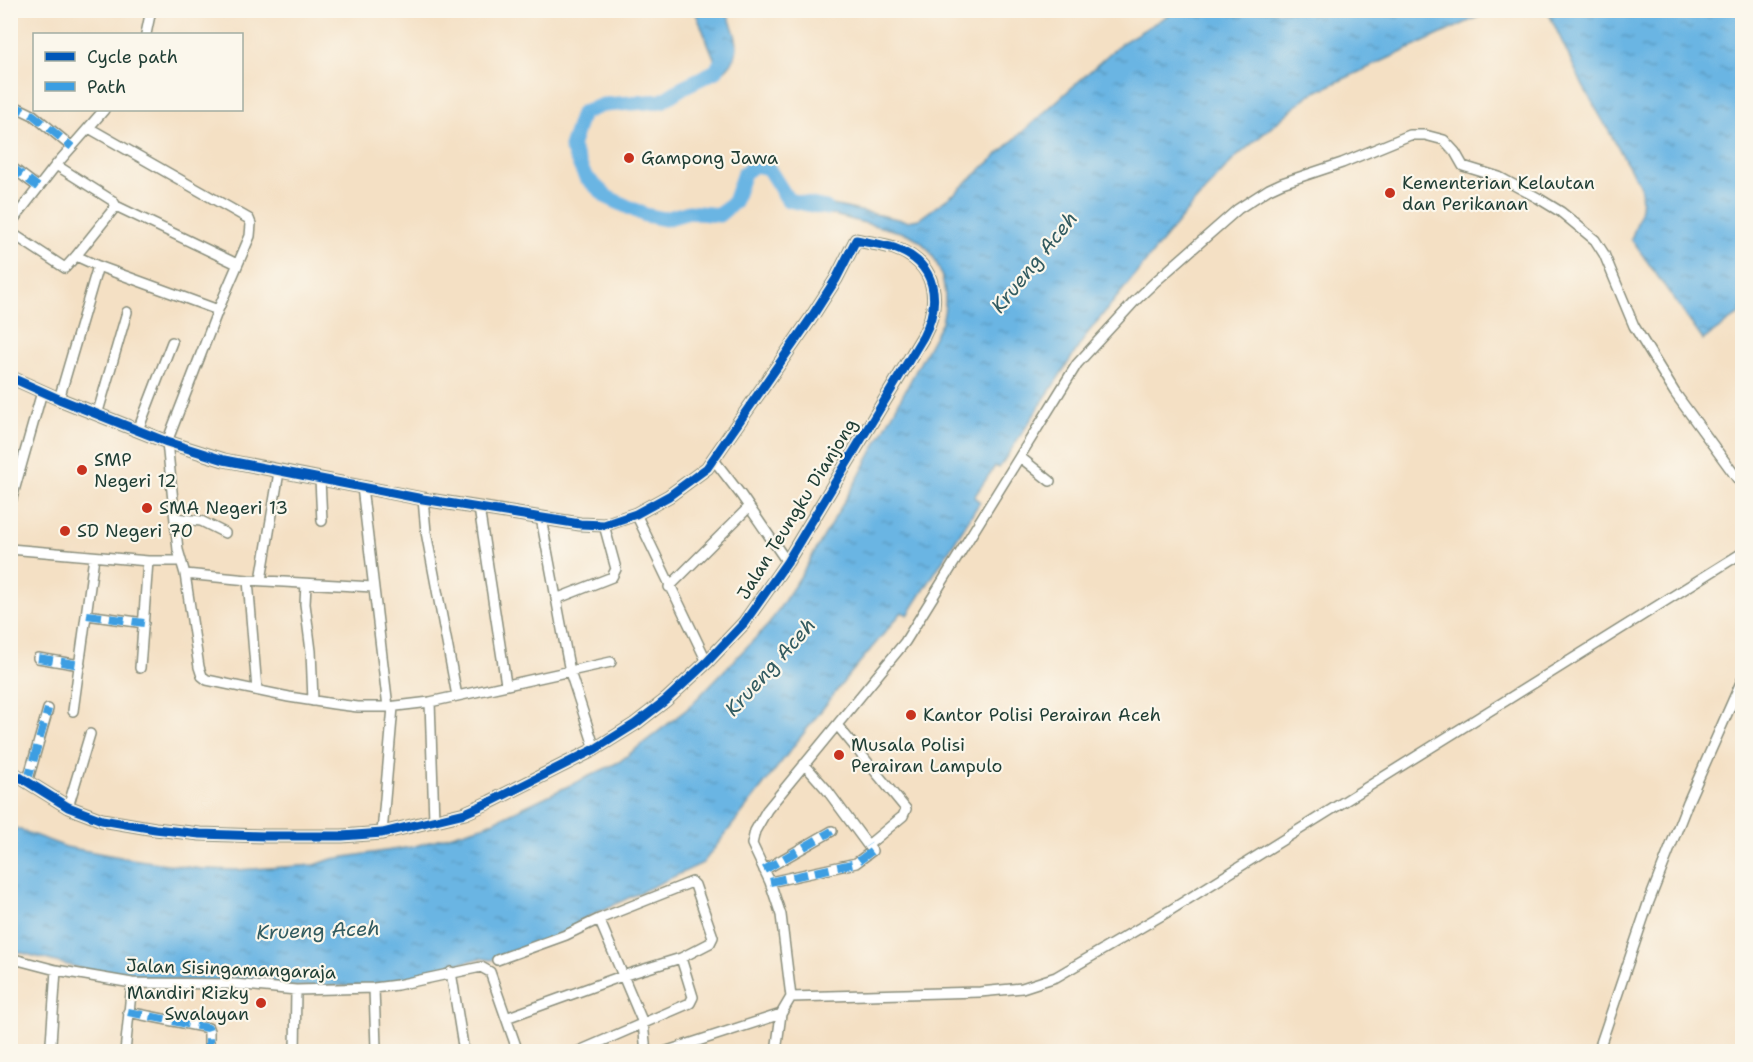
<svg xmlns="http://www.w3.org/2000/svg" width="1753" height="1062" viewBox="0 0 1753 1062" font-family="'Shantell Sans',sans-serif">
<defs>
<pattern id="water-ripples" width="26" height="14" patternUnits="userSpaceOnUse" patternTransform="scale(1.5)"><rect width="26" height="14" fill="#6bb5e3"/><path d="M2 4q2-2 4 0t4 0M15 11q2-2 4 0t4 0" fill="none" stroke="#5794b9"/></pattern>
</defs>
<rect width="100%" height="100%" fill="#fbf7ec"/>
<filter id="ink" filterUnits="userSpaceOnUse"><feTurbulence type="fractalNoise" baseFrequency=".0167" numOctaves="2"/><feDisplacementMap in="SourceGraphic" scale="12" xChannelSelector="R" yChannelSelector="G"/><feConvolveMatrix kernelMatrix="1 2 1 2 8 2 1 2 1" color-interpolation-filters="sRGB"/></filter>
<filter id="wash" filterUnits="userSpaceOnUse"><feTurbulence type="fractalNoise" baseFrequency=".008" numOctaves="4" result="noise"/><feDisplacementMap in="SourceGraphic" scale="24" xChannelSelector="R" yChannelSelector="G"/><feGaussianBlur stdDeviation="1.35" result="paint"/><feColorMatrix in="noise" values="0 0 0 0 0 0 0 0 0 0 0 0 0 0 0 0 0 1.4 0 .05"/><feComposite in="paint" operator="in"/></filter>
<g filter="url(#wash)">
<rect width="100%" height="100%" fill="#f4e0c4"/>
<path fill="url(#water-ripples)" stroke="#45798c" stroke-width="1.5" d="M1556 10 1742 11V312L1703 340 1631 239C1638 221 1645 205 1640 186L1583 86 1549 14Z
M695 11H726C738 37 746 58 717 76L714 58Z
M1175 11H1491L1309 95 1234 159 1191 206 1087 334 999 468 995 466 974 497 980 502 908 615 902 612 845 680 703 863 579 921 576 929 491 960 480 958 386 985 300 987 109 976 11 950 10 826 66 847 131 859 202 869 236 870 315 865 332 859 412 847 486 825 619 762 687 709 769 624 800 577 858 478 942 322C951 291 939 248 908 234L806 208 808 200 907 221 919 219 955 193 1120 44Z"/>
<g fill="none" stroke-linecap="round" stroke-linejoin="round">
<path stroke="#6bb5e3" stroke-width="15" d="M723 53 724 56 716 71 685 86 662 101 603 105 582 113 571 147 585 176 607 197 645 215 665 219 689 212 719 215 734 202 744 173 755 165 768 168 788 200 826 208"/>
</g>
</g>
<g filter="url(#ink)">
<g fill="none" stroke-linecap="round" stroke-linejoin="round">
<defs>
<path id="minor" d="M146 34 151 10
M10 104 33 115 72 147
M89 128 249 219 251 224 250 236 218 310 167 442 178 550 185 574 199 667 202 676 207 680 289 697 334 704 358 707H388L430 702 611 662
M56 165 113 201 116 206 237 264
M10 166 38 187
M10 224 56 165 104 110
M10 232 65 268 76 256 116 206
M76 256 98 266 218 310
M59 399 98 266
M97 415 127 312
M138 430 172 342
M1020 457 1050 481
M714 460 741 495 787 562
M320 479 322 521
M362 487 388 707
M423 499 426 532 457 696
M10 505 42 392
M479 508 506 684
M636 514 707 662
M175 518 201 521 225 533
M541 518 570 672 595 749
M10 549 148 561H180
M185 574 248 580 373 587
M248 580 257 690
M261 580 279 472
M306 584 305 604 311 651 313 701
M669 587 748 508
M556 599 612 577 616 569 604 525
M87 615 144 623
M38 658 80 665
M140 668 148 561
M430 702 434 820
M73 711 94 557
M837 725 906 809 903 816 868 845
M27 783 48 709
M68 807 90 734
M382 833 393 707
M764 870 832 831
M770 882 856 863 872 851 827 790 804 764
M10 958 56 970 132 983 234 984 296 990 374 988 397 985 481 967 490 972 518 1052
M497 960 566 935 599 919
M56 970 51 1043 53 1050 57 1052
M451 972 464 1052
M374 988 376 1048
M791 997 980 992 1022 988 1056 977 1169 911 1742 553
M128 1012 208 1028 209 1031V1052
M781 1014 791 997 781 915 770 882 752 844 755 831 767 810 905 642 1077 364 1134 302 1156 281 1238 209 1269 189 1282 183 1342 163 1410 135H1425L1444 140 1455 152 1463 166 1499 177 1538 198 1561 212 1595 240 1604 254 1634 326 1675 393 1742 485
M506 1018 622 976 681 958 710 943 713 937 695 885 692 882 599 919 643 1023 646 1052
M125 1052 132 983
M295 1052 296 990
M577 1052 690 1003 693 997 681 958
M664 1052 781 1014 776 1052
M1598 1052 1648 904 1688 802 1742 680"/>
<path id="tertiary" d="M10 377 59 399 167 442 224 460 423 499 580 524 604 525 636 514 669 496 707 468 811 318 836 279 856 240C869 243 882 244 894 248 937 263 942 301 923 337L787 562 744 623 707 662 666 700 635 724 595 749 490 802 465 813 382 833 342 836H265L200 834 155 829 102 820 68 807 10 771"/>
</defs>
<use href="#minor" stroke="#8a8e7c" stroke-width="12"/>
<use href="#tertiary" stroke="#8a8e7c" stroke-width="15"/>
<use href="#minor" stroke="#fff" stroke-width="9"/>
<use href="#tertiary" stroke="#fff" stroke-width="12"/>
<path stroke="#3c9ee2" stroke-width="8" stroke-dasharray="15 8" stroke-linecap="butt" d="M10 104 33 115 72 147
M10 166 38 187
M87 615 144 623
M38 658 80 665
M27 783 48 709
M764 870 832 831
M770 882 856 863 872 851 868 845
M128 1012 208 1028 209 1031V1052"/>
<defs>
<path id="cycleway" d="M10 377 59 399 167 442 224 460 423 499 580 524 604 525 636 514 669 496 707 468 811 318 836 279 856 240C869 243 882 244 894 248 937 263 942 301 923 337L787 562 744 623 707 662 666 700 635 724 595 749 490 802 465 813 382 833 342 836H265L200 834 155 829 102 820 68 807 10 771"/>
</defs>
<use href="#cycleway" stroke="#fbf7ec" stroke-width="13"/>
<use href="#cycleway" stroke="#0057b8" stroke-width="9"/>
</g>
</g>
<g fill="#c8321e" stroke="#fbf7ec" stroke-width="2">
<circle cx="629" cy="158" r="6"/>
<circle cx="1390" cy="193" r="6"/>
<circle cx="82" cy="470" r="6"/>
<circle cx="147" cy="508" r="6"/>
<circle cx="65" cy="531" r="6"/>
<circle cx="911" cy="715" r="6"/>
<circle cx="839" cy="755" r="6"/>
<circle cx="261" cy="1003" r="6"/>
</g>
<g text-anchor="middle" stroke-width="4.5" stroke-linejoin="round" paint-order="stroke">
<g font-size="18" fill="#1f3d34" stroke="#fbf7ec" text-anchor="start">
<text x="641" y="164">Gampong Jawa</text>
<text x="1402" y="189">Kementerian Kelautan<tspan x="1402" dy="21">dan Perikanan</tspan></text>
<text x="94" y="466">SMP<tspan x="94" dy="21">Negeri 12</tspan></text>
<text x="159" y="514">SMA Negeri 13</text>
<text x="77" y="537">SD Negeri 70</text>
<text x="923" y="721">Kantor Polisi Perairan Aceh</text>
<text x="851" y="751">Musala Polisi<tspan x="851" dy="21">Perairan Lampulo</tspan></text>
<text x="249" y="999" text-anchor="end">Mandiri Rizky<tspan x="249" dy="21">Swalayan</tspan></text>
</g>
<g font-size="18" fill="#1f3d34" stroke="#fbf7ec">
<text transform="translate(797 509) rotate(-58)" y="6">Jalan Teungku Dianjong</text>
<text transform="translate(231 969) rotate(2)" y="6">Jalan Sisingamangaraja</text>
</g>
<g font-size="20" font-style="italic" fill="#325b60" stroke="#fbf7ec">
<text transform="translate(1034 262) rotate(-51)" y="7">Krueng Aceh</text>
<text transform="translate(770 667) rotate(-48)" y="7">Krueng Aceh</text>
<text transform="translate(318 930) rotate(-2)" y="7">Krueng Aceh</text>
</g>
</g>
<rect width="1753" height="1062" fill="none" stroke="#fbf7ec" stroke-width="36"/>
<rect x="33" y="33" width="210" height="78" fill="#fbf7ec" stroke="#a3ada2" stroke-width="1.5"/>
<rect x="45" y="52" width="30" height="9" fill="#0057b8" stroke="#a3ada2" stroke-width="1.5"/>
<text x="87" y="63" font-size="18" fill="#1f3d34">Cycle path</text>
<rect x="45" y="82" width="30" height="9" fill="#3c9ee2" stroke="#a3ada2" stroke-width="1.5"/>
<text x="87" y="93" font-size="18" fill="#1f3d34">Path</text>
</svg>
